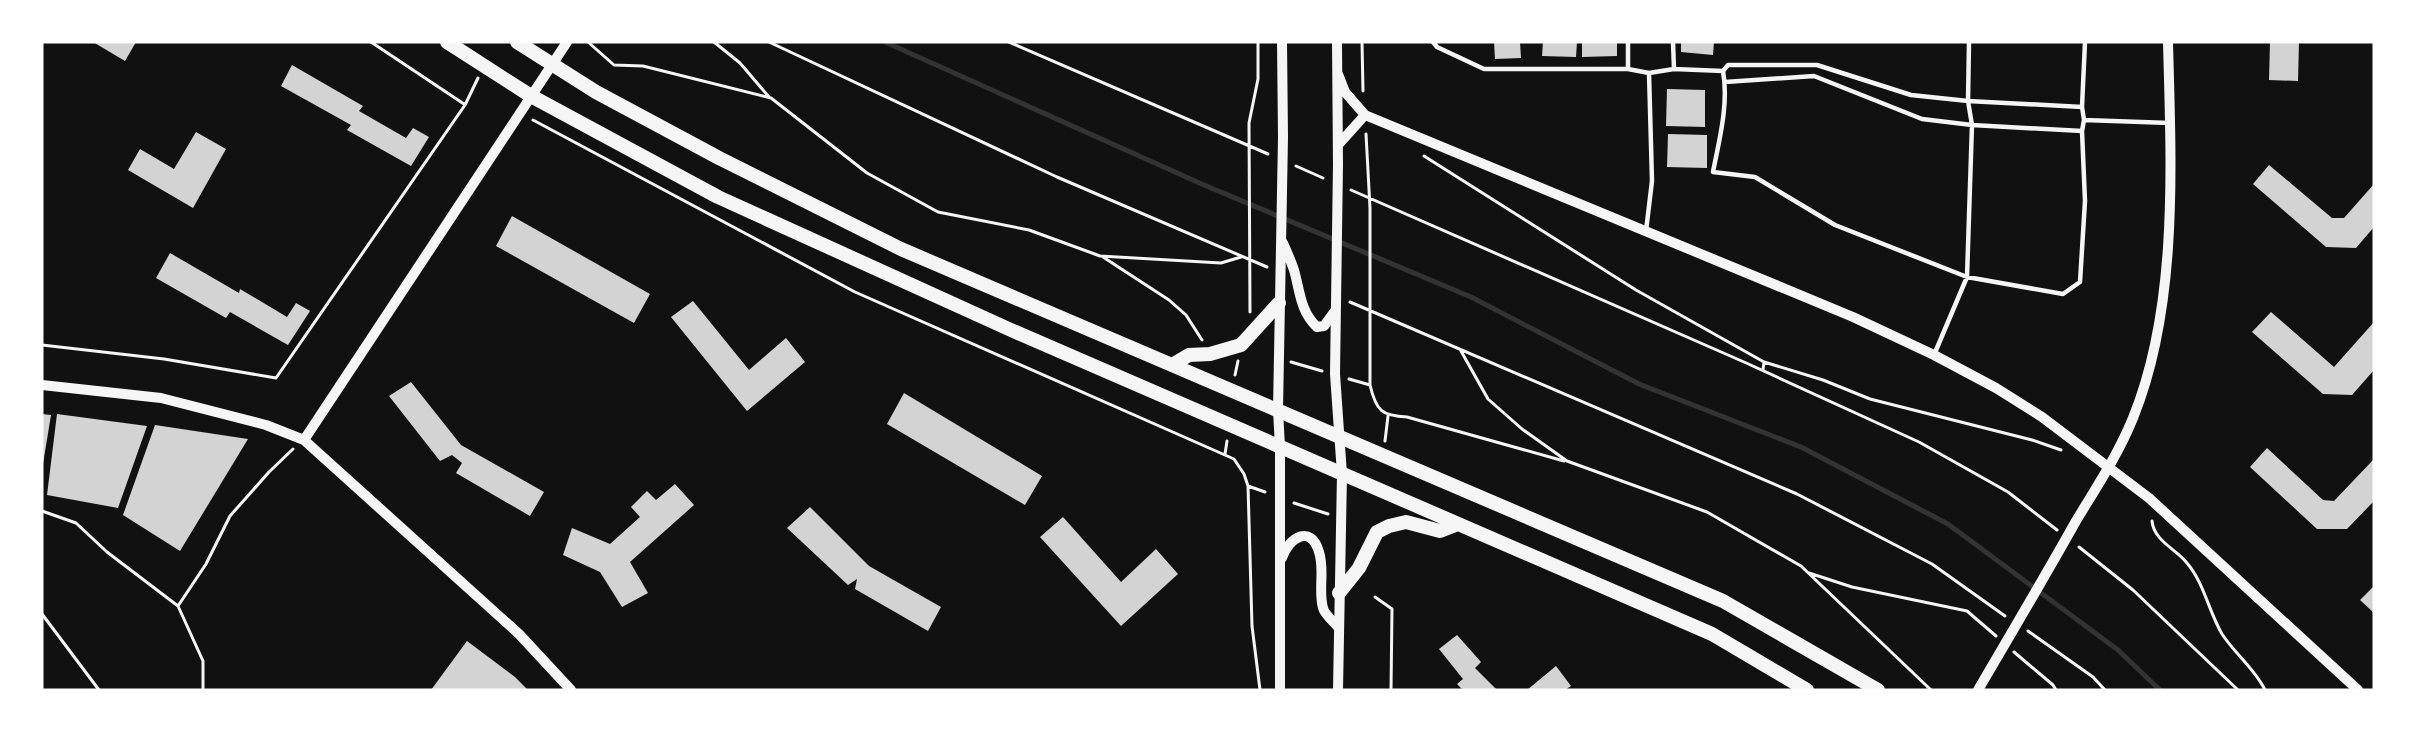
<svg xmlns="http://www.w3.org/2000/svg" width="2416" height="732" viewBox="0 0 2416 732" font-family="Manrope,sans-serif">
<rect width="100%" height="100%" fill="#111"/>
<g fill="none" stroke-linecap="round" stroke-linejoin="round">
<path stroke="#333" stroke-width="5" d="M885 42 1204 185 1471 297 1639 384 1801 447 1948 524 2118 650 2160 690"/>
</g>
<path fill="#d3d3d3" d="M93 42H136L125 61Z
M1494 42H1520L1521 58 1495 59Z
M1543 42H1577L1576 57 1542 56Z
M1582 42H1617V56L1582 57Z
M1681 42H1714L1713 55 1681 52Z
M2270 42H2299L2298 81 2269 80Z
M292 65 363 106 359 111 406 138 413 128 429 137 411 166 347 130 351 125 281 86Z
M1667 89 1705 90V127L1666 126Z
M196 132 226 149 193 208 128 170 140 149 174 169Z
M1668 134 1707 135V168L1667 167Z
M2269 165 2332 218H2344L2374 184V227L2356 248 2326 247 2253 184Z
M512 216 650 294 634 323 496 246Z
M170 253 239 293 240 289 287 317 296 303 310 311 288 345 230 312 226 318 156 278Z
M693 301 749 370 786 338 805 362 747 411 671 317Z
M2271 312 2334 367 2374 322V370L2352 395 2323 394 2252 332Z
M411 382 461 445 544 492 530 516 456 473 462 463 452 455 440 461 389 396Z
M904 393 1042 476 1025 505 887 424Z
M42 414 51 415 43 464H42Z
M57 414 147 426 118 508 47 495Z
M155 425 248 439 180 551 123 515Z
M2267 448 2323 500 2334 501 2374 459V501L2347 529H2317L2250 467Z
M675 484 694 505 630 562 648 593 622 607 600 572 563 555 572 528 610 544 640 517 631 507 647 491 656 500Z
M810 507 869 566 941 607 928 631 855 589 857 579 848 585 787 528Z
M1063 517 1121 582 1156 549 1178 574 1121 626 1040 537Z
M2374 586V613L2360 600Z
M1457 635 1481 662 1475 668 1497 690H1463L1457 684 1463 679 1439 649Z
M467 641 515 677 528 690H431Z
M1556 666 1571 686 1565 690H1527Z"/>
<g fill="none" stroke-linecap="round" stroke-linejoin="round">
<path stroke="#f5f5f5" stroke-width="3" d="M371 42 464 104
M588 42 614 65 643 66 771 98 867 173 938 212 1029 230 1100 256 1221 263 1241 257
M714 42 740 63 769 97
M769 42 1057 177 1267 267
M1009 42 1268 154
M1362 42 1363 91
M533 120 855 292 1234 459 1244 474 1248 486 1252 626 1260 690
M1366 134 1370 208V385C1376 411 1382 416 1407 417L1564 461
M1424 156 1636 290 1764 362 1763 370
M1296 166 1323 178
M1351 190 1744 362 1919 442 2008 492 2057 530
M1103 257 1169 300 1186 315 1202 340
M1350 302 1797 494 1932 564 2005 616
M1250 312 1249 123 1258 79V42
M42 345 164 359 276 378 465 105 478 78
M1461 351 1488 399 1522 429 1567 461 1707 512 1801 566 1931 690
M1291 362 1322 371
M1764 362 1823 380 1870 399 2032 440 2061 450
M1235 375 1238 361
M1349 379 1370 385
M1385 441 1388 416
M1225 454 1227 441
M1248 486 1265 492
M1294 503 1328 514
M42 511 76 523 107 552 178 606 203 661V690
M2152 521C2154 541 2176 549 2187 563 2204 583 2209 612 2222 634 2235 654 2255 669 2265 690
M2079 547 2133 590 2238 690
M1809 573 1852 587 1967 611 1996 636
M1375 597 1392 609 1391 690
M178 606 206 564 230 516 269 472 293 449
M42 614 99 690
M2028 631 2093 677 2105 690
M2014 652 2053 685 2056 690"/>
<path stroke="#f5f5f5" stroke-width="4.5" d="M1433 42 1437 47 1484 69H1628
M1628 42V69L1649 73
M1673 42 1674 69
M1723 71 1728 65H1817L1911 95 1968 101 2082 107
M1725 82 1814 76 1922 119 1972 125 2082 131
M2084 120 2082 107 2085 42
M1646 231 1652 181 1649 73 1674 69 1723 71C1729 104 1719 141 1713 172L1755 177 1835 225 1967 277 2063 294 2080 282 2085 201 2082 131 2084 120 2170 123
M1934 355 1967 277 1972 125 1968 101 1969 42"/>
<path stroke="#f5f5f5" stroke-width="10" d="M1337 42 1338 164 1335 374 1342 474 1338 690
M1338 74 1345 92 1365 115 1853 317 1934 355 1996 388 2042 417 2149 498 2358 690
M1338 145 1365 115
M1283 243C1287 252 1291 261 1294 270 1300 291 1300 311 1317 327L1324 326 1335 311
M42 385 161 398 266 425 304 440 519 634 571 690
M304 440 567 42
M1282 558C1289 537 1311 524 1319 552 1325 570 1318 590 1323 608 1325 615 1333 621 1338 627
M1280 690V447L1278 410 1283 137 1282 42
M1978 690C2011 634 2044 578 2076 521 2096 488 2118 455 2133 418 2179 305 2171 162 2168 42"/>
<path stroke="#f5f5f5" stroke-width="14" d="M447 42 531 96 718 197 1011 330 1712 634 1807 690
M517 42 596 92 719 158 901 249 1723 601 1878 690
M1172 365 1189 355 1210 354 1241 345 1279 303
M1339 593 1359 568 1377 532 1389 526 1406 522 1440 531 1458 524"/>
</g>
<rect width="2416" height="732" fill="none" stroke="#ffffff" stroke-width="87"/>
</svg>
